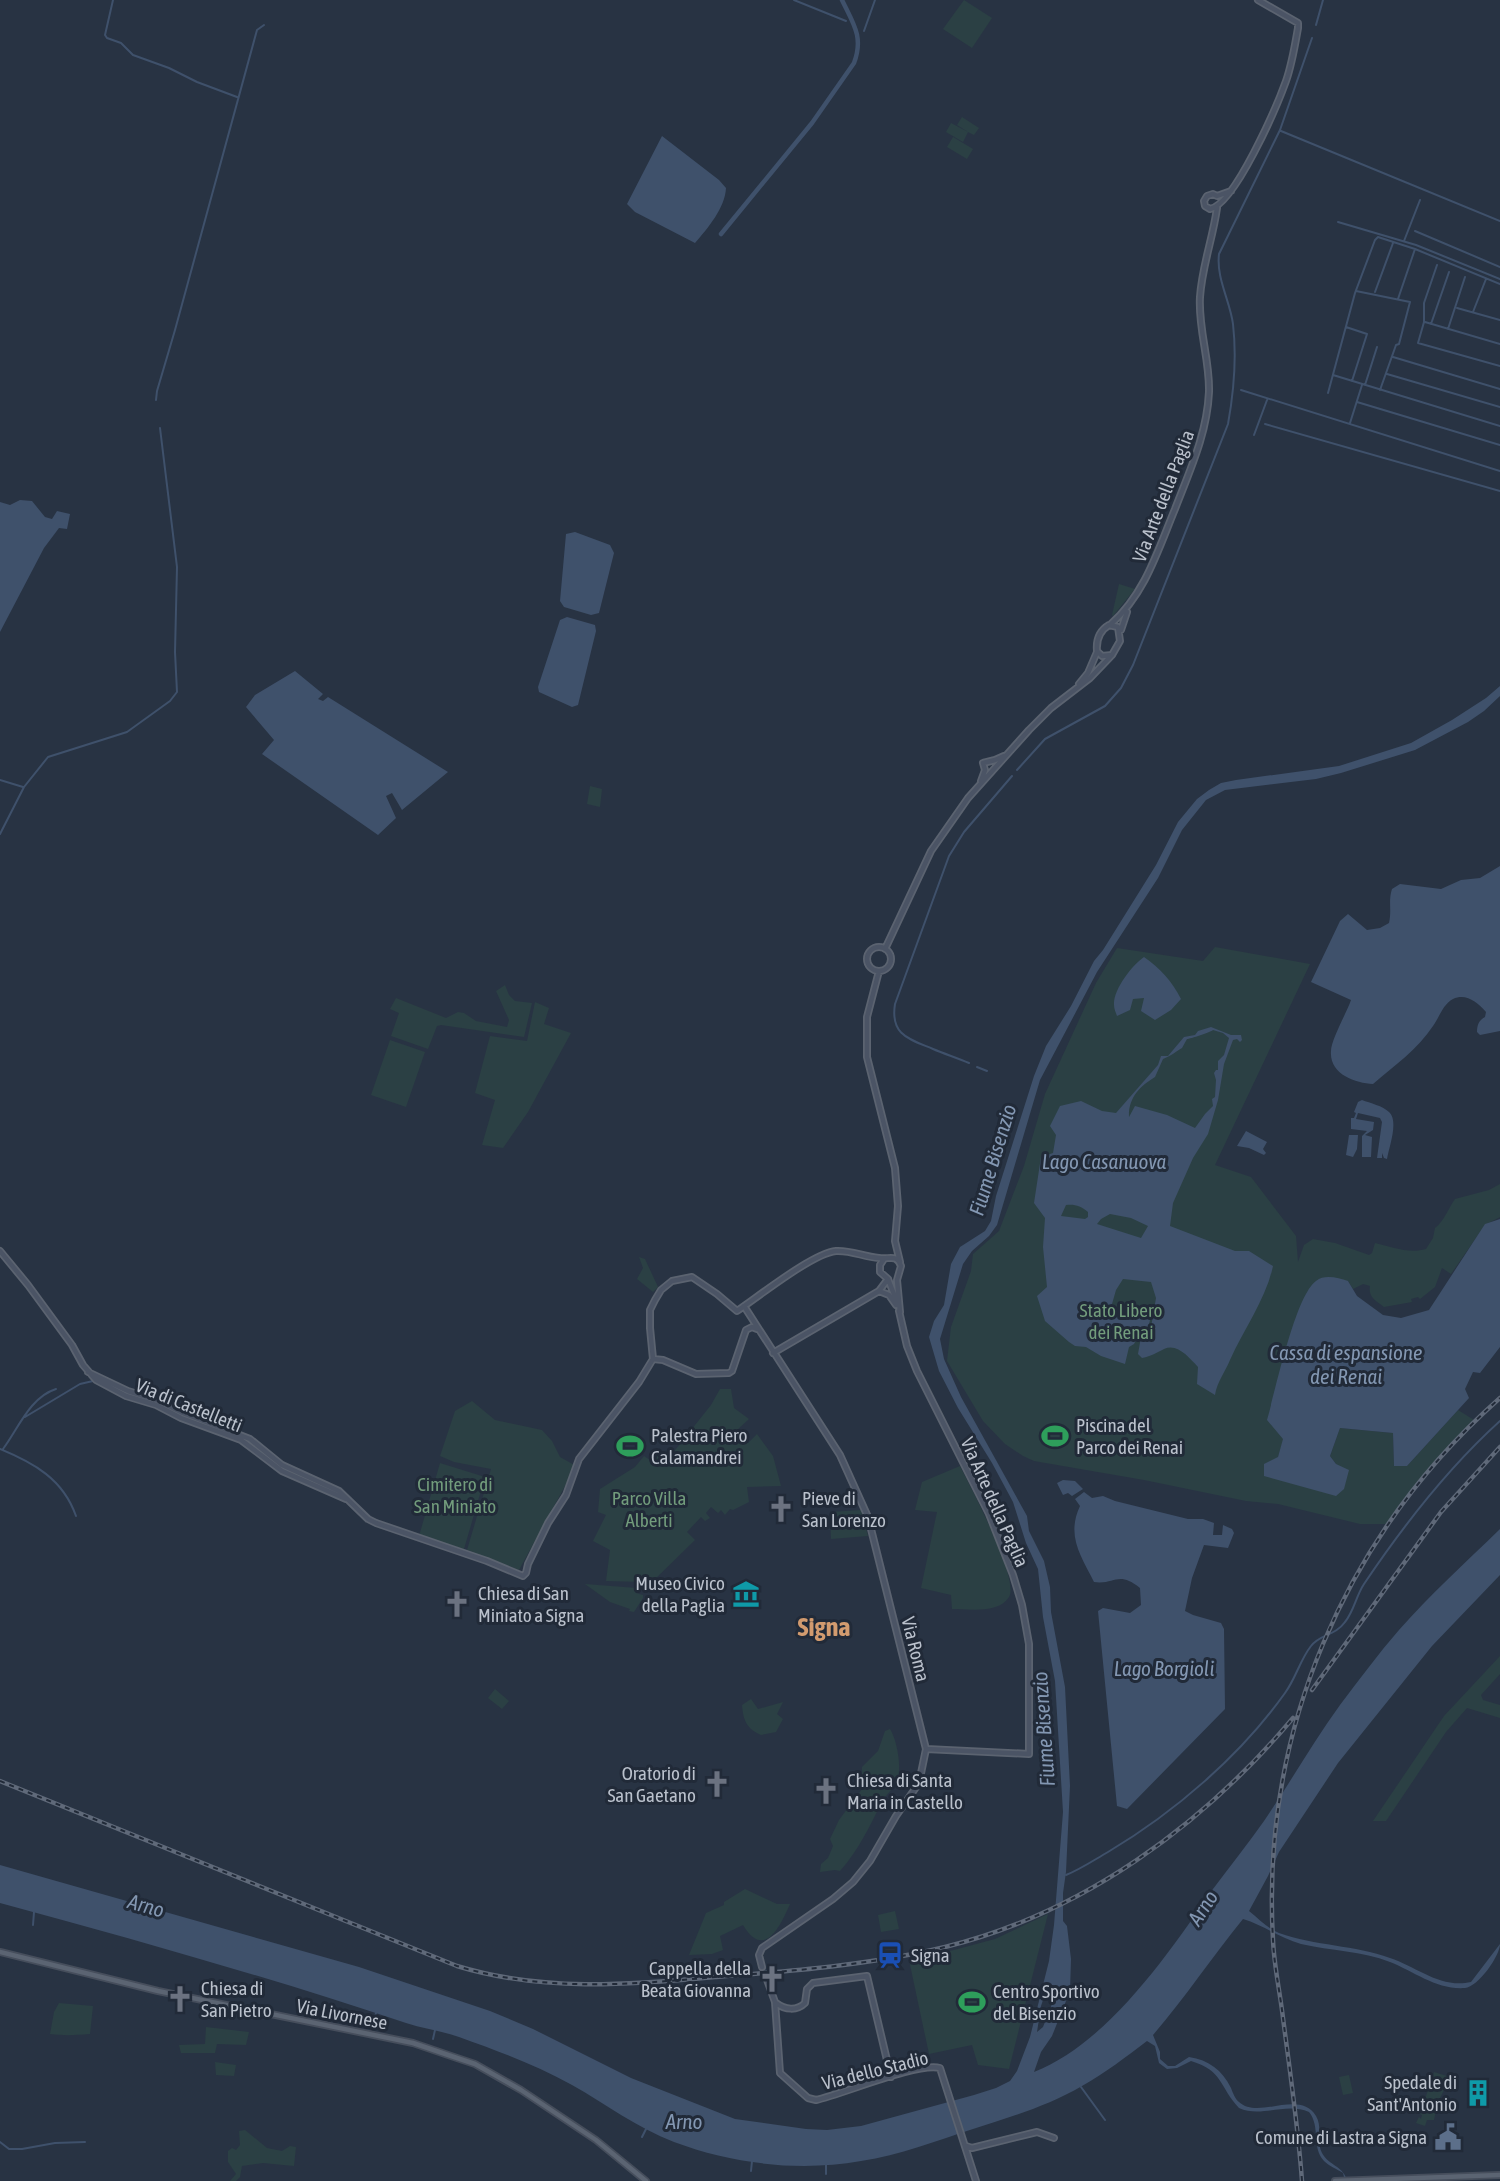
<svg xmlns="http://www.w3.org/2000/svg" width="1500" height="2181" viewBox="0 0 1500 2181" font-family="'Asap Condensed',sans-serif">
<rect width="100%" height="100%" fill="#283343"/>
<path fill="#2b4044" d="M964 0 992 18 972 48 943 29Z
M962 117 979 128 974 135 968 132 963 142 946 132 951 123 968 132 957 125Z
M953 137 973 149 967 159 947 147Z
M1119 584 1135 589 1113 616 1112 615Z
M590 786 602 789 600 807 587 804Z
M1215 947 1310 964 1215 1165 1251 1177 1296 1236 1298 1262 1304 1245 1313 1239 1335 1243 1369 1255 1372 1253 1375 1243C1392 1247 1409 1254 1426 1249L1433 1238 1435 1228C1444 1221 1448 1209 1455 1199L1489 1190 1500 1184V1217L1485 1225 1451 1274 1442 1268 1435 1287 1420 1299 1418 1297 1411 1299 1412 1302 1384 1307C1375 1300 1368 1297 1370 1286L1363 1284 1353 1289 1348 1281 1284 1439 1278 1457 1336 1464 1330 1456 1340 1428 1393 1433 1394 1466H1407L1458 1410 1474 1420 1417 1483 1386 1524H1360L1278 1504 1246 1501 1144 1480 1034 1461 1023 1456 1005 1444 983 1421 947 1361 951 1327 971 1271 973 1254 999 1231 1024 1166 1045 1094 1096 983 1117 948 1203 961Z
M505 985 509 995 515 1001 532 1003 524 1037 441 1025 437 1026 428 1049 391 1036 399 1013 390 1009 396 998 446 1018 458 1012 464 1013 476 1021 507 1027 509 1020 496 991Z
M535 1002 549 1008 544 1024 571 1033 528 1112 503 1148 482 1145 495 1100 475 1093 490 1036 527 1041Z
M390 1040 425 1052 406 1107 371 1095Z
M639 1257 645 1259 658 1287 653 1292 637 1279 643 1268Z
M720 1389H731L734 1408 749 1419 736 1431 748 1443 757 1434 773 1456 781 1486 747 1487 749 1502 733 1510 730 1509 725 1515 721 1510 718 1513 711 1507 706 1513 710 1518 705 1521 701 1517 687 1532 695 1540 649 1585 645 1582 606 1581 610 1550 593 1541 606 1515 598 1512 600 1489 635 1467 644 1456 653 1462 660 1453 668 1459 711 1405Z
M472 1401 495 1420 542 1430 552 1441 560 1457 576 1466 519 1570 467 1550 491 1469 454 1462 440 1456 455 1411Z
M440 1463 485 1477 464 1549 419 1536Z
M960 1466C970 1486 1020 1579 1009 1597 999 1614 968 1609 952 1609L951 1595 921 1588 937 1512 915 1510 922 1482Z
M861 1510 868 1536 831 1539 830 1512Z
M585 1584 637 1588 636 1593 643 1595V1598L634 1612 629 1611 630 1609 610 1602Z
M1500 1656V1674L1481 1695 1483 1700 1500 1705V1718L1467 1708 1446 1732 1386 1821H1373L1444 1716Z
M495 1689 509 1701 502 1709 488 1698Z
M751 1699 758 1709 783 1702 777 1714 783 1719 776 1732 761 1735C747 1729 743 1720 742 1705Z
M890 1729C897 1740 903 1770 896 1782 893 1789 887 1794 883 1800 870 1825 859 1850 840 1871L835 1870 820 1872 821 1864 828 1858 833 1846 830 1839 839 1820 862 1789V1767L878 1751 885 1731Z
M745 1889 777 1904H790C780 1927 764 1960 743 1925L720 1936 723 1950 712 1954 689 1955 706 1913 724 1905V1902Z
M895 1911 899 1929 881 1932 878 1915Z
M1048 1914 1009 2069 978 2065 972 2045 929 2054 909 1960 954 1950 995 1939Z
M59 2003 93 2006 90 2034C75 2035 66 2036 50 2034L54 2012Z
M206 2027 249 2032 246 2045 217 2044 215 2053H181L179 2045 205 2044Z
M215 2062 236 2065 234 2076 216 2075Z
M1434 2072 1447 2076 1444 2090 1439 2100 1437 2099 1435 2105 1437 2106 1434 2120H1427L1425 2126 1416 2123 1419 2117 1421 2119 1422 2115 1420 2114Z
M1349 2075 1353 2093 1343 2095 1339 2077Z
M245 2130 267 2148 282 2151 290 2146 296 2147 294 2166 263 2163 242 2166 240 2177 236 2181H230L236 2174 228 2162V2151L232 2148 236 2150 240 2145 239 2131Z"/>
<path fill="#3f516b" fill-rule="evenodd" d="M662 136 719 180 726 188C725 208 708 228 695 243L635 212 627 204Z
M20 500 32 501 45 517 52 519 57 511 70 514 67 529 59 528 44 548 0 632V502L10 505Z
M575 532 610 545 614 553 599 613 591 615 564 607 560 601 566 534Z
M567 617 595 625 596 631 578 705 572 707 539 692 538 687 560 620Z
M295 671 323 694 318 699 323 701 328 697 448 772 402 810 392 793 386 796 396 818 378 835 262 754 274 740 246 707 255 695Z
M1500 686V696L1484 711 1468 722 1415 750 1341 773 1316 779 1225 790 1206 800 1182 830 1158 878 1097 972 1040 1080 997 1225 989 1236 972 1251 963 1264 940 1339 944 1359 961 1397 1027 1516 1029 1531 1044 1561 1050 1587 1051 1612 1065 1687 1070 1786 1066 1872 1063 1893V1921L1067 1926 1071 1959 1070 1991 1052 2036 1041 2052 1034 2072C1108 2043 1169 1953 1213 1889 1230 1866 1248 1844 1264 1821 1290 1783 1313 1742 1340 1705 1359 1680 1378 1654 1399 1630 1430 1595 1466 1562 1500 1529V1575L1432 1646 1338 1763 1279 1852 1268 1876 1249 1911C1259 1919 1267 1928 1279 1933 1315 1946 1355 1945 1390 1958 1417 1967 1441 1989 1471 1982L1500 1944C1500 1956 1478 1987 1465 1988 1437 1990 1415 1972 1390 1962 1362 1951 1331 1951 1301 1944 1280 1938 1263 1925 1243 1919 1212 1957 1185 1998 1153 2035L1160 2052V2059L1168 2066H1175L1189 2057C1209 2060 1222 2070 1231 2088 1233 2093 1235 2099 1239 2102 1258 2120 1300 2089 1316 2116 1323 2128 1316 2142 1322 2153 1329 2166 1344 2166 1347 2181H1345L1343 2173C1337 2169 1329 2166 1324 2161 1311 2147 1321 2127 1309 2112 1286 2102 1261 2118 1239 2108 1219 2087 1224 2071 1191 2061L1177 2068 1167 2069 1159 2063 1155 2046 1147 2041C1126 2057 1105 2073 1082 2086 1048 2106 1010 2117 973 2129 936 2141 900 2155 861 2161 799 2172 733 2164 674 2142 637 2128 606 2104 572 2085 536 2065 498 2051 459 2037 442 2031 424 2029 406 2023 272 1978 136 1940 0 1903V1865L359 1967 490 2011 533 2029 631 2078 735 2119 806 2129 827 2130 861 2126 974 2095 996 2088 1010 2081 1017 2071 1030 2037 1049 1961 1054 1925 1063 1812 1055 1681 1043 1617 1038 1569 1026 1543 1013 1502 992 1463 958 1408 939 1371 929 1337 934 1321 944 1305 951 1264 960 1247 985 1231 991 1221 996 1196 1034 1076 1046 1046 1071 1006 1094 961 1103 950 1156 865 1178 822 1197 799 1209 790 1221 783 1236 780 1339 766 1411 743 1452 720 1486 698ZM1045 1994H1047L1052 2004 1043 2027 1037 2032 1041 2006Z
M1500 866V1031L1480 1035 1477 1032C1477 1025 1479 1020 1485 1017L1486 1012C1477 1002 1466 993 1453 999 1443 1004 1439 1018 1433 1026 1418 1049 1394 1066 1373 1084 1355 1083 1329 1074 1331 1051 1331 1040 1347 1012 1351 1000L1311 982 1340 921 1348 914 1367 930 1380 928 1389 923C1392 910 1388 901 1392 889L1400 884 1441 889 1461 880 1480 878Z
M1144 957C1160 968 1172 981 1181 999L1171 1010 1155 1020 1141 1011 1144 998 1133 999 1130 1010 1117 1016C1116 1013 1114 1009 1114 1005 1113 990 1132 965 1144 957Z
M1211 1027 1231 1035H1241L1242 1040 1240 1042 1237 1039 1233 1040 1224 1064 1218 1100 1208 1134 1193 1158 1173 1203 1170 1226 1235 1251H1249L1273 1266C1266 1299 1244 1329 1230 1360 1225 1372 1217 1382 1215 1395L1197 1384 1198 1367C1189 1358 1178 1343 1164 1349 1156 1353 1152 1356 1142 1358L1138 1354 1141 1337 1137 1338 1134 1344 1129 1347 1125 1364 1101 1356 1086 1347 1075 1346 1069 1342 1045 1321 1037 1296 1047 1287 1043 1247 1045 1218 1034 1203 1041 1157 1053 1153 1056 1135 1050 1126 1060 1106 1081 1101 1102 1111 1116 1113 1158 1065 1161 1056H1168L1184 1037 1195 1035 1198 1031ZM1213 1030 1223 1033 1229 1038 1224 1055 1218 1061V1070H1216L1214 1073 1216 1080 1215 1097 1212 1099 1213 1106 1205 1114 1195 1128 1167 1115 1135 1106 1129 1117C1128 1098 1140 1086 1155 1077L1163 1059C1171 1056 1175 1052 1182 1048L1187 1039C1190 1039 1211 1032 1213 1030ZM1066 1205C1075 1204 1081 1206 1088 1212V1217L1085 1219 1061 1216ZM1110 1214 1131 1218 1148 1226 1141 1238 1097 1224 1101 1219ZM1123 1279 1151 1282 1156 1298 1150 1333H1147L1150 1320 1148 1316 1142 1314 1139 1317 1132 1314H1117L1112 1304 1116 1290Z
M1362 1100C1370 1103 1383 1106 1389 1112 1399 1121 1389 1147 1387 1159L1384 1158 1382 1153V1158H1377L1382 1122 1380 1118 1358 1113 1356 1119 1374 1122 1373 1130 1365 1135 1372 1137 1371 1157H1362V1136L1367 1131 1351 1129V1118H1354L1356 1113 1354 1112 1358 1102Z
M1246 1131 1267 1142 1263 1149 1266 1153 1264 1155 1249 1148 1237 1146Z
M1349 1135H1358L1357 1149 1353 1157 1346 1155Z
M1500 1219V1347L1480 1373 1473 1372 1465 1389 1469 1398 1407 1466H1394L1393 1433 1340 1428 1330 1456 1336 1464 1349 1470 1344 1489 1336 1496 1264 1476V1464L1278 1457 1283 1439 1267 1420C1275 1393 1295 1296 1316 1281 1325 1274 1338 1278 1348 1281L1357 1296 1383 1315 1401 1318 1429 1310 1485 1224Z
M1063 1480 1075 1481 1083 1489 1072 1496 1068 1493 1063 1495 1057 1483Z
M1084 1492 1092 1498 1103 1496 1115 1501 1188 1519H1203L1214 1523 1213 1535H1222L1223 1525 1232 1529 1234 1533 1228 1548 1204 1545 1192 1578 1185 1611 1193 1615 1221 1623 1224 1629 1225 1709 1127 1809 1117 1806 1098 1611 1103 1608 1130 1613 1141 1605 1140 1588C1118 1570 1115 1585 1094 1582 1081 1556 1066 1536 1080 1506L1075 1499Z"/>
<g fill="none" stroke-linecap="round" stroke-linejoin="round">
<path stroke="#3f516b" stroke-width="2" d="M113 0 105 35 107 38 121 43 133 55 169 68 197 82 237 97
M794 0 846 21
M1316 25 1323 0
M864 31 875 0
M1281 131 1500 221
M1338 222 1416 245 1500 279
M1415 231 1500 267
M1404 241 1420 200
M1437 265 1424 303V322L1418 343 1500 366
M1356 291 1410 302 1399 344 1396 345 1380 390
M1375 292 1393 243
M1398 299 1415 249
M1457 308 1500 320
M1473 312 1486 279
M1425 322 1500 344
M1431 324 1449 272
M1346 327 1367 334 1352 381
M1448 329 1465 277
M1393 357 1500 389
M1387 374 1500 407
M1333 375 1500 426
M1365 385 1377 347
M1241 390 1500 471
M1328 393 1355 293 1375 240 1378 237 1415 249 1500 284
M156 400 157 391 175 330 257 30 264 25
M1357 402 1500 445
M1350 423 1362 385
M1265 424 1500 491
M1254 435 1267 400
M1017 770 1045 739 1105 706 1121 688 1133 665 1228 424C1234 391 1237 359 1233 324 1230 301 1216 278 1219 254L1280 130 1312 38
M0 780 23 787
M0 834 24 787 48 757 127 732 170 701 177 692 175 652 177 567 160 428
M969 1063C957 1058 945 1054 933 1049 909 1039 890 1035 895 1004L949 856 964 832 1012 776
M977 1067 987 1071
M25 1417 80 1384 93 1381
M0 1449C34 1463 63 1479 76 1516
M3 1449C18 1429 30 1397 56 1389
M1066 1875C1081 1869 1094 1860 1108 1852 1175 1812 1240 1756 1285 1693 1296 1678 1300 1660 1311 1646 1320 1634 1335 1636 1345 1622 1354 1611 1356 1596 1364 1584 1403 1526 1448 1468 1500 1421
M33 1925 34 1912
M374 2020 376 2013
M433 2039 435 2030
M1081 2087 1105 2120
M642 2137 646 2129
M0 2142 9 2149H22L55 2143 85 2142
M751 2171 752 2161
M826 2174V2165"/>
<path stroke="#3f516b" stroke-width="4.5" d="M721 234 812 123 854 63C864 37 853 23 842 0"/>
<defs>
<path id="secondary" d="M1231 191 1217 196 1213 194 1207 196 1204 201 1205 206 1210 209C1235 204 1277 106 1286 81 1292 64 1295 45 1298 28V23L1258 0
M1111 624C1145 594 1158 550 1175 509 1190 470 1207 434 1209 392 1210 360 1198 329 1200 297 1202 266 1213 238 1217 208
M1109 625 1118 627 1120 641 1112 655 1102 656 1097 651C1096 640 1099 631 1109 625Z
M1121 630 1127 612
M1079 684 1088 673 1097 652
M981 781 985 770 983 763 995 760 1004 756
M867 959a12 12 0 1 1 24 0a12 12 0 1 1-24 0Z
M885 949 931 851 968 798 1029 730 1051 708 1090 678 1112 655
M879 971 867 1017V1057L895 1168 898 1206 895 1241 900 1262
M0 1251 28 1285 72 1345 83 1365 96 1380 126 1396 156 1405 181 1418 241 1440 282 1471 346 1499
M884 1259 880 1265V1272L888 1279 897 1302
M879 1291 889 1295 896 1305
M744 1306 840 1455 868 1517 926 1749 919 1783 896 1816 870 1861 853 1882 833 1899 762 1948 759 1955 762 1967
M899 1311 907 1346 917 1371 989 1514 1013 1575 1022 1605 1029 1644V1754L926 1749
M773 1353 879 1291 888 1279
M653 1359 663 1360 696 1374 729 1373 732 1371 746 1330 752 1327 757 1329
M88 1372 128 1391 157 1400 183 1413 250 1439 282 1465 339 1491 368 1519 376 1523 487 1561 523 1576 526 1573 528 1564 548 1523 566 1495 579 1459 639 1382 653 1359 650 1328V1310L655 1300 661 1290 672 1281 692 1277 717 1294 737 1311C758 1297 813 1253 836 1251 851 1250 864 1257 879 1258 889 1260 896 1253 901 1266L897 1280 900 1312
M766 1977 775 2002 780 2073 808 2098 816 2100C843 2094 918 2062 940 2068L976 2181
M776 2003C785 2010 797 2011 805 2003L807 1989 813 1983 867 1976 891 2077
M966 2146 972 2148 1037 2132 1054 2138"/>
<path id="primary" d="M0 1952 158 1991 413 2043 457 2058 475 2064 521 2090 596 2140 646 2181
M1335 2181 1500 2175"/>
</defs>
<use href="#secondary" stroke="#5b6370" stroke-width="8"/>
<use href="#primary" stroke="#464e5c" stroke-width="8"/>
<use href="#secondary" stroke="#4b5465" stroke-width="4.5"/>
<use href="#primary" stroke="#5b6472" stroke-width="4.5"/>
<defs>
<path id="rail" d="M1312 1690 1441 1512 1500 1447
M0 1781 457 1966C542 1992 628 1985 715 1977 792 1971 870 1965 945 1947 1083 1913 1203 1825 1293 1718
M1302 2181C1298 2126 1290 2072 1283 2018 1280 1992 1274 1966 1273 1940 1261 1732 1344 1536 1500 1398"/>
</defs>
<use href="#rail" stroke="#5f6979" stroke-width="4.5"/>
<use href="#rail" stroke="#212a38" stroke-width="2" stroke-dasharray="5" stroke-linecap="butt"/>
</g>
<defs>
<symbol id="stadium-bare" viewBox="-9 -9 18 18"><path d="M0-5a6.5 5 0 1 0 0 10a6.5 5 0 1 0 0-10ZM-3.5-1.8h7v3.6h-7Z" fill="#2e9e5b" stroke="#212a38" stroke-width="2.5" paint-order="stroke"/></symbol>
<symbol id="church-bare" viewBox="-9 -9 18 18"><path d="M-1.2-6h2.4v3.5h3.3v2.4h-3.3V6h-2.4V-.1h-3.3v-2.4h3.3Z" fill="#6b7280" stroke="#212a38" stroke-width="2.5" paint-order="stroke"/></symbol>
<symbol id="museum-bare" viewBox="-9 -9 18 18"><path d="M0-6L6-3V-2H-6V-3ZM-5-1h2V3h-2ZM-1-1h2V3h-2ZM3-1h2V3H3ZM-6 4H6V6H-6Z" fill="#0f9aa8" stroke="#212a38" stroke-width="2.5" paint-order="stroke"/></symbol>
<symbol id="station-bare" viewBox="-9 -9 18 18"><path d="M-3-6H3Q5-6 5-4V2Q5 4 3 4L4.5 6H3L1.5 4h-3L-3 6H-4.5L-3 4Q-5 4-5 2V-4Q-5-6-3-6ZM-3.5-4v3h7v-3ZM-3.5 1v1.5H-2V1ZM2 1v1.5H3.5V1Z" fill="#1a4fb4" stroke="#212a38" stroke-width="2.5" paint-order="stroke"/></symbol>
<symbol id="building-bare" viewBox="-9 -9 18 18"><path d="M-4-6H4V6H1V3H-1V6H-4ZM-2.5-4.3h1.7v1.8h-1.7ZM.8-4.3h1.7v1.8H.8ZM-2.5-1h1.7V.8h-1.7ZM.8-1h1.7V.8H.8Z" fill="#0f9aa8" stroke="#212a38" stroke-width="2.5" paint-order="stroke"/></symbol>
<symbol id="civic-bare" viewBox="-9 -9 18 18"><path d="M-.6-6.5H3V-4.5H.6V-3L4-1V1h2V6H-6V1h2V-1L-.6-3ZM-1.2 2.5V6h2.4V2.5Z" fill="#5c6f8a" stroke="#212a38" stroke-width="2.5" paint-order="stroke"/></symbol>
</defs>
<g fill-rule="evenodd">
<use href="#stadium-bare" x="1036" y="1417" width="38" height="38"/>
<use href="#stadium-bare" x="611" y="1427" width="38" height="38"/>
<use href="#church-bare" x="762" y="1490" width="38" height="38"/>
<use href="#museum-bare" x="727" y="1575" width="38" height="38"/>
<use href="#church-bare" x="438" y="1585" width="38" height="38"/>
<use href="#church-bare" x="698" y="1765" width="38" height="38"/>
<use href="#church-bare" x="807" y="1772" width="38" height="38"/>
<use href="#station-bare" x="871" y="1936" width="38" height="38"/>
<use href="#church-bare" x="753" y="1960" width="38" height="38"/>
<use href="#church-bare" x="161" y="1980" width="38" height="38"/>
<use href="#stadium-bare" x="953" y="1983" width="38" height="38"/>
<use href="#building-bare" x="1459" y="2074" width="38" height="38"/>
<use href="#civic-bare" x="1429" y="2118" width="38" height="38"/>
</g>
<g text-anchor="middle" stroke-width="6" stroke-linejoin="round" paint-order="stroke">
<g font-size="19" fill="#bac1cc" stroke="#212a38">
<text transform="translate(1163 496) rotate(-69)" y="7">Via Arte della Paglia</text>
<text transform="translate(189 1405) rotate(22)" y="7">Via di Castelletti</text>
<text transform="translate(995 1502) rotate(66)" y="7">Via Arte della Paglia</text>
<text transform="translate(916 1649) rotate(76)" y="7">Via Roma</text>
<text transform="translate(342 2014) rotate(11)" y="7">Via Livornese</text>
<text transform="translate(875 2070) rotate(-14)" y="7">Via dello Stadio</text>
</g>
<g font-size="19" fill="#729c7c" stroke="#212a38">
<text x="1121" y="1317">Stato Libero<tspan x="1121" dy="22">dei Renai</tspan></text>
<text x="455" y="1491">Cimitero di<tspan x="455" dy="22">San Miniato</tspan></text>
<text x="649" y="1505">Parco Villa<tspan x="649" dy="22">Alberti</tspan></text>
</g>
<g font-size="19" fill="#bac1cc" stroke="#212a38" text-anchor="start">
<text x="1076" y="1432">Piscina del<tspan x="1076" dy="22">Parco dei Renai</tspan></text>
<text x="651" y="1442">Palestra Piero<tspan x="651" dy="22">Calamandrei</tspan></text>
<text x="802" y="1505">Pieve di<tspan x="802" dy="22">San Lorenzo</tspan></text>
<text x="725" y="1590" text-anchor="end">Museo Civico<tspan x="725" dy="22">della Paglia</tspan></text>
<text x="478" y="1600">Chiesa di San<tspan x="478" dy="22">Miniato a Signa</tspan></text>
<text x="696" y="1780" text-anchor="end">Oratorio di<tspan x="696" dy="22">San Gaetano</tspan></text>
<text x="847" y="1787">Chiesa di Santa<tspan x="847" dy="22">Maria in Castello</tspan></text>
<text x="911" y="1962">Signa</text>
<text x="751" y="1975" text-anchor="end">Cappella della<tspan x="751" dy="22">Beata Giovanna</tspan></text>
<text x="201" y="1995">Chiesa di<tspan x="201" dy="22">San Pietro</tspan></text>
<text x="993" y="1998">Centro Sportivo<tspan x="993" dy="22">del Bisenzio</tspan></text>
<text x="1457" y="2089" text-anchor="end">Spedale di<tspan x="1457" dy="22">Sant'Antonio</tspan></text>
<text x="1427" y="2144" text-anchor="end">Comune di Lastra a Signa</text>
</g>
<g font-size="21" font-style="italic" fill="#8397b2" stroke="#212a38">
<text transform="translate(993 1160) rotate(-73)" y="7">Fiume Bisenzio</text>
<text x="1104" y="1169">Lago Casanuova</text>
<text x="1346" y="1360">Cassa di espansione<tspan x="1346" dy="24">dei Renai</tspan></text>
<text x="1164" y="1676">Lago Borgioli</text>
<text transform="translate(1044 1729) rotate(-94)" y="7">Fiume Bisenzio</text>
<text transform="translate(146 1906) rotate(16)" y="7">Arno</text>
<text transform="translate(1203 1908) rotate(-57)" y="7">Arno</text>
<text x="684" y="2129">Arno</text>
</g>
<g font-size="26" font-weight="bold" fill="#d29b6f" stroke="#212a38">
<text x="824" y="1636">Signa</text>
</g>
</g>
</svg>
